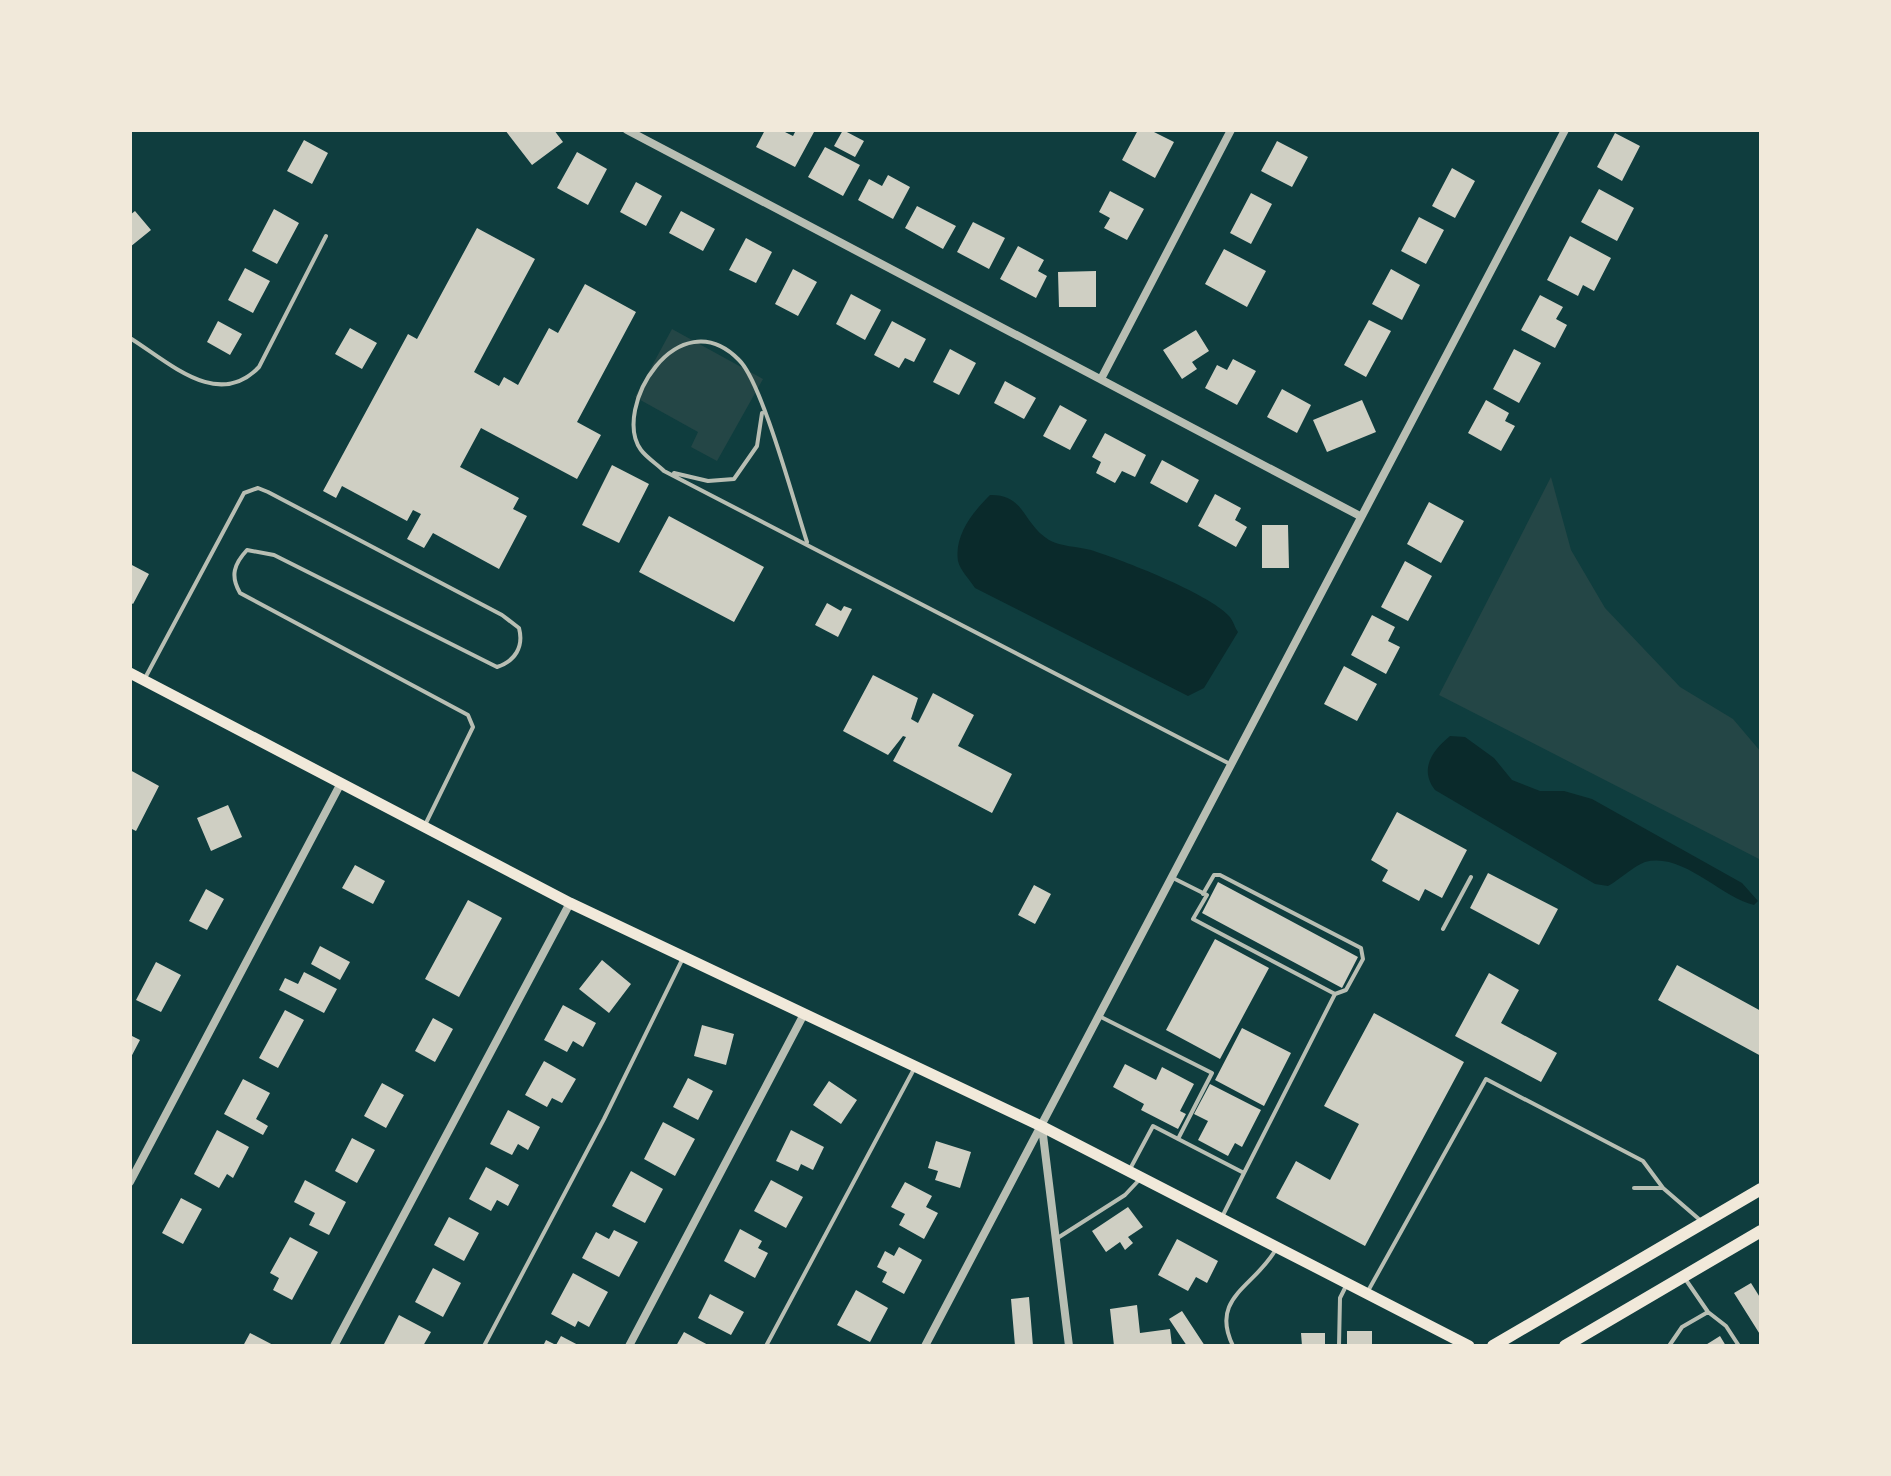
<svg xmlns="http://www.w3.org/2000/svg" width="1891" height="1476" viewBox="0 0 1891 1476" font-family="'DejaVu Sans',sans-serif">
<rect width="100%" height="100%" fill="#0f3d3e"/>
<path fill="#244646" d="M672 329 763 379 717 461 691 447 698 432 635 397Z
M1551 477 1571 550 1605 608 1680 687 1733 719 1761 752V860L1439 695Z"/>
<path fill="#0a2a2b" d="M990 495C1025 494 1022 523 1049 540 1059 546 1079 547 1091 550 1122 560 1208 593 1229 616 1233 620 1235 628 1238 632L1204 688 1188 696 975 588C970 580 960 570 958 561 954 535 973 512 990 495Z
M1450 736 1465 737 1494 758 1512 780 1540 791H1564L1592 799 1742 883 1758 901 1754 905C1720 897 1683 852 1645 862 1634 866 1619 880 1608 886L1595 884 1435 790C1419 769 1432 751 1450 736Z"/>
<path fill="#cfcfc3" d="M505 130H554L563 142 532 165Z
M765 130H781L793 136 796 130 814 132 795 167 756 147Z
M843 130 864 141 855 157 834 146Z
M1138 130H1150L1174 142 1155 178 1122 160Z
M1615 133 1640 146 1622 181 1597 167Z
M304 140 328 153 312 184 287 171Z
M1277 141 1308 157 1292 187 1261 171Z
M825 147 860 165 843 196 808 177Z
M577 152 607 169 588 205 557 188Z
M1452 168 1475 181 1455 218 1432 206Z
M888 175 910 187 893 219 858 200 869 179 882 186Z
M636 182 662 196 646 226 620 212Z
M1599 189 1634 208 1617 241 1581 222Z
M1110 191 1144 209 1127 240 1104 228 1110 218 1099 212Z
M1251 193 1272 204 1251 244 1230 233Z
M917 206 956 226 943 249 905 228Z
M274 209 299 223 277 264 252 251Z
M135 211 151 230 130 247V215Z
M681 211 715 229 703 251 669 233Z
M1419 217 1444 230 1426 264 1401 251Z
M973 222 1005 238 989 269 957 252Z
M477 228 535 259 474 372 499 386 504 377 518 385 549 328 558 333 585 284 636 312 577 422 601 435 577 479 481 428 460 467 519 498 513 509 527 516 499 569 433 533 424 548 407 539 421 514 413 510 407 521 342 486 336 498 323 491 408 334 417 339Z
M1570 236 1611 258 1594 291 1583 285 1578 296 1547 280Z
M746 238 772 252 756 283 729 270Z
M1018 246 1044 260 1038 271 1047 276 1036 298 1000 279Z
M1224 249 1266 271 1247 307 1205 284Z
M245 268 270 281 253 313 228 300Z
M793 269 817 282 798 316 775 304Z
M1391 269 1420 285 1402 320 1372 304Z
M1096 271V307H1059L1058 272Z
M851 294 881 310 865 340 836 324Z
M1540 295 1563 307 1556 319 1567 325 1555 348 1521 330Z
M1369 320 1391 331 1366 377 1344 365Z
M218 321 242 334 230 355 207 342Z
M892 321 926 339 914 362 905 358 899 368 874 355Z
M350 328 377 343 362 369 335 354Z
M1196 330 1209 351 1192 362 1197 369 1182 379 1163 350Z
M950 349 976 363 959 395 933 382Z
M1514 349 1541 363 1519 403 1493 389Z
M1233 359 1256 371 1237 405 1205 388 1217 365 1227 370Z
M1005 381 1036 398 1024 419 994 403Z
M1282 389 1311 405 1297 433 1267 417Z
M1362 400 1376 432 1327 452 1313 420Z
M1486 400 1509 413 1505 421 1515 426 1501 451 1468 433Z
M1060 405 1087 420 1070 450 1043 436Z
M1105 433 1146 455 1135 477 1122 471 1115 483 1096 473 1101 462 1092 457Z
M1162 460 1199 480 1187 503 1150 483Z
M612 465 649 484 619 543 582 525Z
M1215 494 1241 508 1235 520 1247 527 1236 547 1198 526Z
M1429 502 1464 521 1441 563 1407 544Z
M669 516 764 567 734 622 639 572Z
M1262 525H1288L1289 568H1262Z
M1405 561 1432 576 1408 621 1381 607Z
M130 564 149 574 133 604 130 602Z
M827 603 841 611 844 606 852 609 838 637 815 625Z
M1372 615 1395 627 1388 641 1400 647 1386 674 1351 655Z
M1344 666 1377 684 1357 721 1324 704Z
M873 675 918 698 911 719 918 723 933 693 974 715 958 746 1012 774 992 813 893 761 906 737 903 736 888 755 843 731Z
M130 770 159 786 136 831 130 828Z
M228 805 242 837 211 851 197 818Z
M1397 812 1467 850 1442 898 1425 889 1419 901 1382 881 1388 870 1371 860Z
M355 865 385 881 373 904 342 888Z
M1488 873 1558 909 1539 945 1470 908Z
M1218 882 1358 957 1342 988 1202 913Z
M1034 885 1051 894 1035 924 1018 915Z
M206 889 224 899 207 930 189 921Z
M468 900 502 918 459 997 425 979Z
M1215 939 1269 968 1220 1059 1166 1030Z
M320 946 350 962 340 980 311 964Z
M602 960 631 984 609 1013 579 989Z
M156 962 181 975 161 1012 136 1000Z
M1677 965 1761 1011V1056L1658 1000Z
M304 972 337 989 324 1013 279 990 285 978 298 984Z
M1489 973 1519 990 1501 1023 1557 1053 1541 1082 1455 1036Z
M563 1005 596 1023 583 1047 573 1041 567 1052 544 1040Z
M285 1010 304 1020 278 1068 259 1058Z
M1374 1013 1464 1062 1365 1246 1276 1198 1296 1161 1330 1180 1359 1124 1324 1106Z
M433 1018 453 1029 435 1062 415 1051Z
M702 1025 734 1034 726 1065 694 1056Z
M1242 1028 1291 1053 1264 1106 1215 1080Z
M130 1035 140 1040 130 1059Z
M544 1061 576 1079 562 1103 552 1098 547 1107 525 1095Z
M1125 1064 1156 1080 1162 1067 1194 1084 1180 1111 1186 1114 1178 1129 1141 1110 1144 1104 1113 1087Z
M688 1078 713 1091 698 1120 673 1107Z
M243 1079 270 1093 256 1119 268 1126 263 1135 224 1114Z
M829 1081 857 1100 841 1124 813 1105Z
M382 1083 404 1095 386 1128 364 1116Z
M1210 1084 1261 1110 1242 1147 1235 1143 1228 1156 1198 1140 1208 1121 1194 1114Z
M508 1110 540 1127 528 1150 518 1144 512 1155 490 1144Z
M663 1122 695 1139 675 1176 644 1159Z
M217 1130 249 1147 233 1178 227 1174 219 1188 194 1174Z
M791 1130 824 1147 813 1170 801 1164 798 1171 776 1161Z
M352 1138 375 1150 357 1183 335 1171Z
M936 1141 971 1152 960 1188 935 1180 938 1171 928 1168Z
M486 1167 519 1185 508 1206 497 1200 491 1211 469 1199Z
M631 1171 663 1189 645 1223 612 1206Z
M305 1180 346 1202 329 1235 309 1225 315 1213 294 1202Z
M771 1180 803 1197 786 1228 754 1211Z
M905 1182 932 1196 926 1207 938 1213 924 1239 899 1225 905 1214 891 1207Z
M181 1198 202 1209 183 1244 162 1233Z
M1128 1207 1143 1227 1128 1237 1133 1243 1125 1250 1120 1242 1106 1252 1092 1231Z
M449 1217 479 1233 464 1261 434 1245Z
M740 1229 762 1241 758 1248 768 1253 755 1278 724 1261Z
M614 1230 638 1242 619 1277 582 1258 596 1232 609 1239Z
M290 1237 318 1252 292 1300 273 1290 279 1278 270 1273Z
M1177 1239 1218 1261 1207 1283 1196 1277 1188 1291 1158 1275Z
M899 1247 922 1260 904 1294 882 1282 887 1272 877 1267 885 1251 894 1256Z
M433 1268 461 1283 443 1317 415 1302Z
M573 1273 608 1292 589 1327 578 1321 575 1327 551 1314Z
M1751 1283 1761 1299V1336L1734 1293Z
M856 1290 888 1308 870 1342 837 1325Z
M710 1294 744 1312 731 1335 698 1318Z
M1029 1297 1033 1346H1015L1011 1299Z
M1137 1305 1140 1333 1170 1329 1172 1346H1114L1110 1309Z
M1182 1311 1205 1346H1187L1169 1319Z
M399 1315 431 1332 423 1346H383Z
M1347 1331H1372V1346H1347Z
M684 1332 710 1346H676Z
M250 1333 275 1346H243Z
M1301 1333H1325V1346H1302Z
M561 1336 580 1346H543L546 1340 556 1345Z
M1720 1336 1726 1346H1704Z"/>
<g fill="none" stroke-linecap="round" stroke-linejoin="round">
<path stroke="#b8beb3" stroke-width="4" d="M130 338C170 363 218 410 259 367L326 236
M674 473 708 481 734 479 757 446 762 413
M807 542C795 506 762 382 739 360 678 298 611 409 641 450 647 458 657 464 664 471L1230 764
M144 680 244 493 258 488 268 492 502 615 519 628C524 647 515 661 497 667L274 555 247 550C234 564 230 576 240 593L468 715 473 727 425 825
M1173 878 1207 895 1193 919 1335 994 1244 1173
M1203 894 1214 875H1220L1361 948 1363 959 1346 990 1335 994
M1443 929 1471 877
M1099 1016 1212 1073 1178 1139
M1130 1169 1153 1126 1244 1173 1223 1215
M1634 1188H1663L1700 1220
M1056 1239 1125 1195 1140 1179
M1686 1280 1708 1312 1726 1326 1739 1346
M1368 1291 1486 1079 1643 1161 1663 1188
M484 1346 604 1119 683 958
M766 1346 914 1069
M1233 1346C1209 1297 1255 1287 1276 1249
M1339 1346 1340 1298 1346 1286
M1669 1346 1682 1327 1708 1312"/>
<path stroke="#b8beb3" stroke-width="8" d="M627 130 1360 516
M1101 379 1231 130
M1042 1127 1069 1346
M130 1182 341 783
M334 1346 570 903
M629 1346 803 1016
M925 1346 1565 130"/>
<path stroke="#f1e9da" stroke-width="11" d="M130 673 570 903 1041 1126 1469 1346"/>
<path stroke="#f1e9da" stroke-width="12" d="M1493 1346 1761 1189
M1565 1346 1761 1231"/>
</g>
<rect width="1891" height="1476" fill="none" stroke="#f1e9da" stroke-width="264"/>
</svg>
